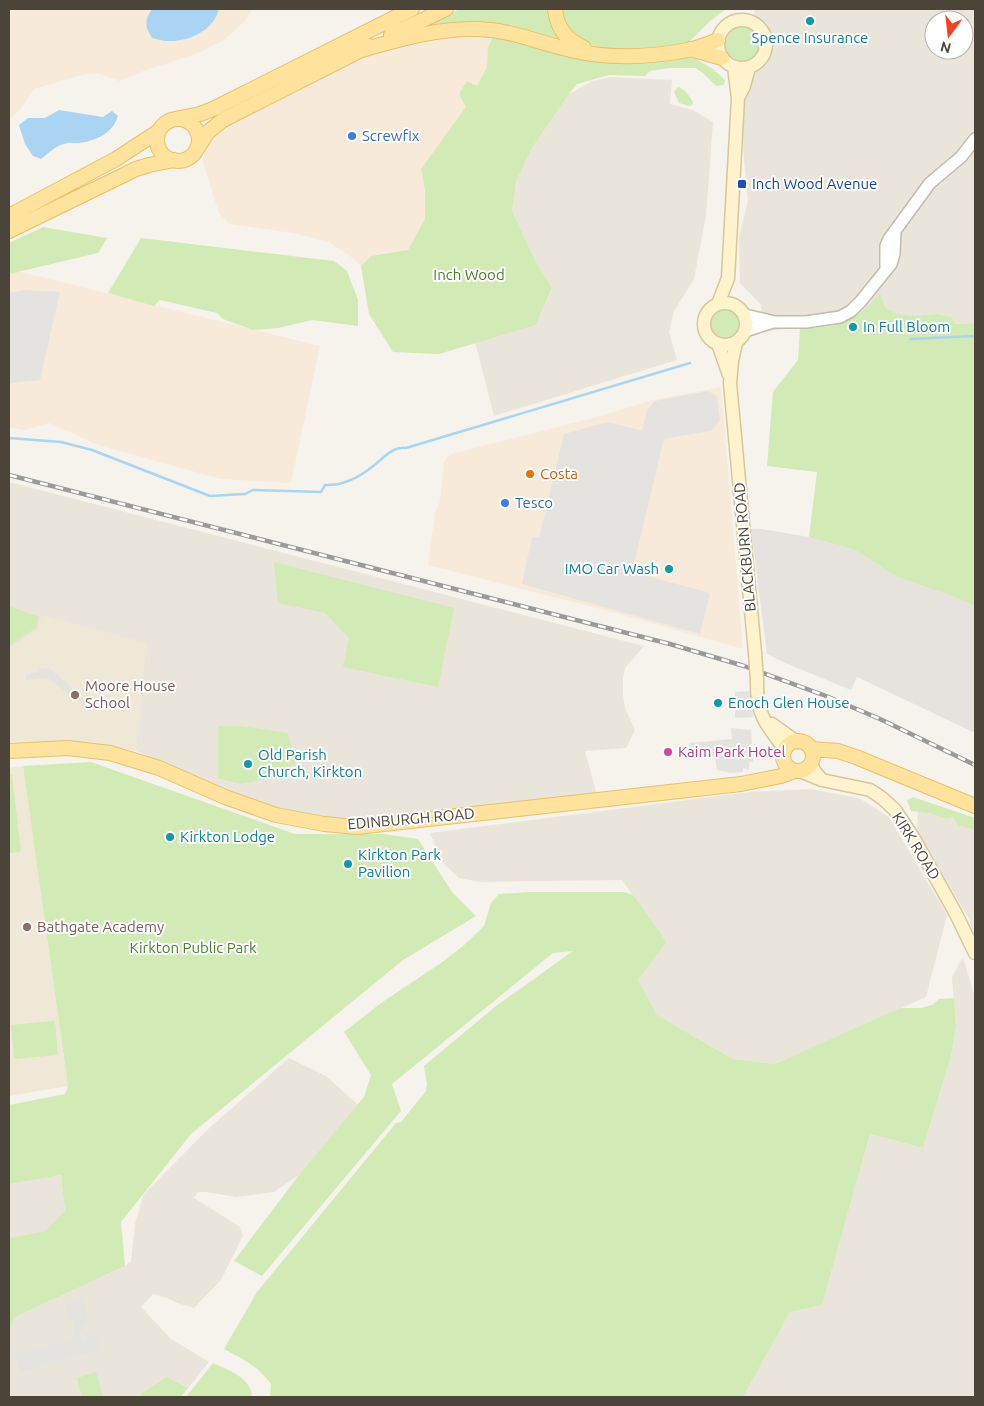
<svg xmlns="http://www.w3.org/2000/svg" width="984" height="1406" viewBox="0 0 984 1406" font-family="Ubuntu,sans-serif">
<rect width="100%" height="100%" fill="#f6f3ec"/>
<path fill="#eae5da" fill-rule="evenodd" d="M754 9H975V323L955 324 937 314 910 316 896 313 885 307 880 295 864 310 846 323 838 325 762 331 761 305 740 283 739 237 748 201 738 98 749 67 757 62 764 52 765 38 763 32 756 25ZM934 20H964V50H934Z
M610 77 672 80 670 104 693 110 713 122 706 216 694 279 674 311 669 332 677 360 494 416 475 342 536 325 552 289 536 262 512 211 516 182 532 148 569 94 592 81Z
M9 482 644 646 625 668 623 678V695L625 708 635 730 626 748 585 751 597 795 422 816 337 820 293 814 245 798 136 751 99 744 58 741 9 742Z
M811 789 859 798 889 817 947 915 926 997 775 1064 733 1059 657 1015 638 980 666 943 622 880 480 882 459 878 443 863 430 833 750 792Z
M918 806 975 825V938L969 919 917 831Z
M963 957 975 998V1397H743L790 1312 822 1305 870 1134 923 1148 951 1056 956 1027 952 977Z
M289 1058 326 1076 358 1105 299 1175 274 1192 236 1197 206 1192H198L194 1198 240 1227 243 1236 221 1280 194 1308 177 1303 167 1298 153 1294 141 1307 171 1339 209 1362 188 1388 167 1377 140 1394 142 1397H9V1331L15 1317 125 1266 131 1261 135 1224 144 1194 206 1131Z
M61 1175 65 1210 45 1231 9 1238V1184Z"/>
<path fill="#f7ead8" d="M9 9H252L245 21 224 40 196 54 143 71 119 81 100 74H85L34 89 21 108 9 121Z
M476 35 493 37 488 47 487 67 477 86 467 81V107L421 169 425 190V219L408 250 371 256 361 266 350 256 329 242 293 233 230 224 219 213 203 163 205 149 216 132 262 107 346 66 382 51 442 36Z
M17 271 320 346 291 483 221 479 98 445 50 423 24 430 9 427V274Z
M721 387 743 649 620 614 428 565 435 513 440 501 444 461 451 454 597 417 653 400Z"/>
<path fill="#e6e2dd" d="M751 529H762L809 537 855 550 897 577 949 595 975 606V733L857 677 851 690 790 665 767 654Z"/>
<path fill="#efe8d6" d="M42 615 147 643 136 751 99 744 58 741 9 742V648L38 630Z
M23 766 68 1086 9 1096V768Z"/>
<path fill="#d2eab5" d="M460 9H551L566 41 411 32Z
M561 9H726L709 22 688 43 635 49H612L588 45 572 34 563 22Z
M720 44a22 22 0 1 1 44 0a22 22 0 1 1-44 0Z
M493 37 522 42 573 57 596 62 633 63 681 57 696 59 713 69 725 80 724 85 716 86 703 73 695 68H669L650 71 645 76 609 75 577 84 569 94 532 148 516 182 512 211 536 262 552 288 536 325 439 354 393 352 369 314 361 266 371 256 408 250 425 219V190L421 169 466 107 459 94 467 81 477 86 487 67 488 47Z
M678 87C684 88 690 97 693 102L692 105 689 106 679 103 674 92Z
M43 227 107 238 98 253 9 274V243Z
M141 238 334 261 347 271 358 300V326L312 320 278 328 253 330 223 319 217 313 160 300 154 306 108 293Z
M880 294 885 307 896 313 910 316 937 314 951 317 955 324 975 323V606L949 595 897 577 855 550 809 537 817 472 767 466 773 392 798 360 800 328C841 328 852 323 880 294Z
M729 307C732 310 737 312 739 315 744 322 739 334 735 340 726 342 720 339 713 334L710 321 713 310C719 308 723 308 729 307Z
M274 562 454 608 438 687 343 667 349 638 325 613 278 603Z
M9 606 39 617 36 628 9 646Z
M218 726H240L288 733 296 765 266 772 267 779 241 784 218 778Z
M91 762 295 834H383L418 839 452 892 476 916 403 960 191 1134 121 1222 125 1266 15 1317 9 1331V1238L45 1231 65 1210 61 1175 9 1184V1105L65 1094 68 1086 23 766Z
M9 775H12L21 852 9 853Z
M913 797 975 818V830L958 825 953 817 947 819 930 813 911 811 907 800Z
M531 892H624L633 895 661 934 666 943 638 980 657 1015 733 1059 775 1064 900 1008H921L932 1005 939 999 954 998 956 1027 951 1056 923 1148 870 1134 822 1305 790 1312 743 1397H270L271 1384C256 1365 245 1360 224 1349L257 1292 396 1123 401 1122 426 1091 427 1084 424 1066 496 1006 573 951 553 953 392 1084 401 1111 262 1276 234 1261 299 1175 364 1097 371 1075 344 1032 381 1003 441 963 463 946 484 926 491 903 499 894Z
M55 1021 58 1055 14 1059 11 1025Z
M213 1363C228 1370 252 1378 252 1397H186Z
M96 1372 103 1397H82L77 1378Z
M167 1377 188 1388 181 1397H143L140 1394Z"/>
<path fill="#e5e3e0" d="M24 290 60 292 40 380 12 383 9 385V293Z
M708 391 717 396 720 420 711 431 664 439 632 572 710 593 700 634 522 584 532 537 539 538 564 434 608 422 642 431 647 410 655 401Z
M50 668 83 698 93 704 91 712 48 678 26 680V674L39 672V669Z
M751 691 753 717 735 718V692Z
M731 728 751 730 753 762H749V770L743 768V772L730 773 717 770 715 757 690 759 689 743 732 739Z
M82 1297 89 1323 82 1325 79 1337 83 1340 87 1339 86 1334 94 1331 100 1350 21 1372 13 1353 73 1338 75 1322H70L64 1302Z"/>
<path fill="#a9d4f2" d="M152 9H219C214 30 189 42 168 41 163 41 157 39 152 38 145 27 144 21 152 9Z
M59 110 103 117 112 111 118 116C113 133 96 141 79 143 74 143 68 142 64 144 55 146 48 154 41 159L33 156 25 144 19 125 28 118H45Z"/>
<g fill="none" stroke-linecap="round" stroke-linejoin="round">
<path stroke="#a9d4f2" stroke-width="2.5" d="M910 339 975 336
M9 438 61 442 92 450 210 496 245 494 253 490 321 492 325 485C343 486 358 478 372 467 383 459 392 446 406 448L690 363"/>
<defs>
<path id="tertiary" d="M886 269V246L889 239 930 183 961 157 975 139
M745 315 775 322H806L840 317 851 311 861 301 891 264 894 254 895 232
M745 331 773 322"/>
<path id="secondary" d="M718 44a24 24 0 1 1 48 0a24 24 0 1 1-48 0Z
M738 98 744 86 749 67
M704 324a21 21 0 1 1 42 0a21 21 0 1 1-42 0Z
M718 304 728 278 738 98 734 67
M736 343 732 361 730 383 755 653
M718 344 729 375
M757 680C757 688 757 697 759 705 762 722 776 736 785 750
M772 724 797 742
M811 764 815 772 822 780
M800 771 822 780 870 790 882 798 895 810 913 837 956 914 975 953"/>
<path id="primary" d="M555 9C557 29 566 39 584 48
M391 35 446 9
M690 49 722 58
M362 50C400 39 438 28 478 29 512 30 539 43 571 50 608 59 651 57 688 50 698 48 708 44 718 40
M157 140a21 21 0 1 1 42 0a21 21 0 1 1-42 0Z
M175 119 200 114 213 109 412 9
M197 149 208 132 223 120 369 46
M9 216 116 159 159 131
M9 231 136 169 149 165 174 160
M783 756a15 15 0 1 1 30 0a15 15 0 1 1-30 0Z
M811 749 838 751 856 757 975 806
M9 751 68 748 110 753 159 768 225 797 276 815 324 824 357 827 741 784 781 776 795 771"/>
</defs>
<use href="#tertiary" stroke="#c2bbae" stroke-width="14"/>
<use href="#secondary" stroke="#d6c79b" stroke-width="15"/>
<use href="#primary" stroke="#e6c16a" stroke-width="16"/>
<use href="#tertiary" stroke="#fff" stroke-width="11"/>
<use href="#secondary" stroke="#fff3cd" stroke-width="12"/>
<use href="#primary" stroke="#ffe39c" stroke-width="14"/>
<defs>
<path id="rail" d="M9 475 670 644 744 666 826 696 880 719 975 765"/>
</defs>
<use href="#rail" stroke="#9a9a9a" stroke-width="4.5"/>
<use href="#rail" stroke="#fff" stroke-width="2.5" stroke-dasharray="8" stroke-linecap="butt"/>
<defs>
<path id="secondary-bridge" d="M755 653 757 680"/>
</defs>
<use href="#secondary-bridge" stroke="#d6c79b" stroke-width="15" stroke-linecap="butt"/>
<use href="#secondary-bridge" stroke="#fff3cd" stroke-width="12"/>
</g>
<g fill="#0f9aa8" stroke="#fff" stroke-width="2">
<circle cx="810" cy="21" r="5"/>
<circle cx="853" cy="327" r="5"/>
<circle cx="669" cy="569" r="5"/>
<circle cx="718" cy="703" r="5"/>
<circle cx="248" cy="764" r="5"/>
<circle cx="170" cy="837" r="5"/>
<circle cx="348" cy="864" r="5"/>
</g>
<g fill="#3f7fe0" stroke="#fff" stroke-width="2">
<circle cx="352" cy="136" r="5"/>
<circle cx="505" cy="503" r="5"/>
</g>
<rect fill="#1a4fb4" stroke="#fff" stroke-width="2" x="737" y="179" width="10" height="10" rx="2.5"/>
<circle fill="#e8710a" stroke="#fff" stroke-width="2" cx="530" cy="474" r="5"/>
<g fill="#8d6e63" stroke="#fff" stroke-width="2">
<circle cx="75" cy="695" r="5"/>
<circle cx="27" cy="927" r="5"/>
</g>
<circle fill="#d1479c" stroke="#fff" stroke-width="2" cx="668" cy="752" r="5"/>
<g text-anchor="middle" stroke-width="4" stroke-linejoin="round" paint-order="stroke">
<g font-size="15" fill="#0d838f" stroke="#fff" text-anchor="start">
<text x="810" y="43" text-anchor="middle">Spence Insurance</text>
<text x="863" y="332">In Full Bloom</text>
<text x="659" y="574" text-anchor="end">IMO Car Wash</text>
<text x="728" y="708">Enoch Glen House</text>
<text x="258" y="760">Old Parish<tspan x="258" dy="17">Church, Kirkton</tspan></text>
<text x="180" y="842">Kirkton Lodge</text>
<text x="358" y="860">Kirkton Park<tspan x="358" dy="17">Pavilion</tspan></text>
</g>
<g font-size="15" fill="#366cbe" stroke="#fff" text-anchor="start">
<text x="362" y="141">Screwfix</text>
<text x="515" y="508">Tesco</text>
</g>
<g font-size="15" fill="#164399" stroke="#fff" text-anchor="start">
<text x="752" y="189">Inch Wood Avenue</text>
</g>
<g font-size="15" fill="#4a7f2a" stroke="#fff">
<text x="469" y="280">Inch Wood</text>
<text x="193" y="953">Kirkton Public Park</text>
</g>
<g font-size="15" fill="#c56008" stroke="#fff" text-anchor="start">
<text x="540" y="479">Costa</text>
</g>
<g font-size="15" fill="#4b4439" stroke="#fff">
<text transform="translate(745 547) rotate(-95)" y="5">BLACKBURN ROAD</text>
<text transform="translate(411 819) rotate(-5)" y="5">EDINBURGH ROAD</text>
<text transform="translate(916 846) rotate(58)" y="5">KIRK ROAD</text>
</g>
<g font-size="15" fill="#785e54" stroke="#fff" text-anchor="start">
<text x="85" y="691">Moore House<tspan x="85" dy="17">School</tspan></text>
<text x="37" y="932">Bathgate Academy</text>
</g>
<g font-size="15" fill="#b23c85" stroke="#fff" text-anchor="start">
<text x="678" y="757">Kaim Park Hotel</text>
</g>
</g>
<rect width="984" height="1406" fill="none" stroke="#4b4439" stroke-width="20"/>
<g transform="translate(949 35) rotate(195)"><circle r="24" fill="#ffffff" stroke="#b7b4b0"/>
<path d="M0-4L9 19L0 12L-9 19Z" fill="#fc3f1d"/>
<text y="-8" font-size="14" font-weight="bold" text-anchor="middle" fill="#4b4439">N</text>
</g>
</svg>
